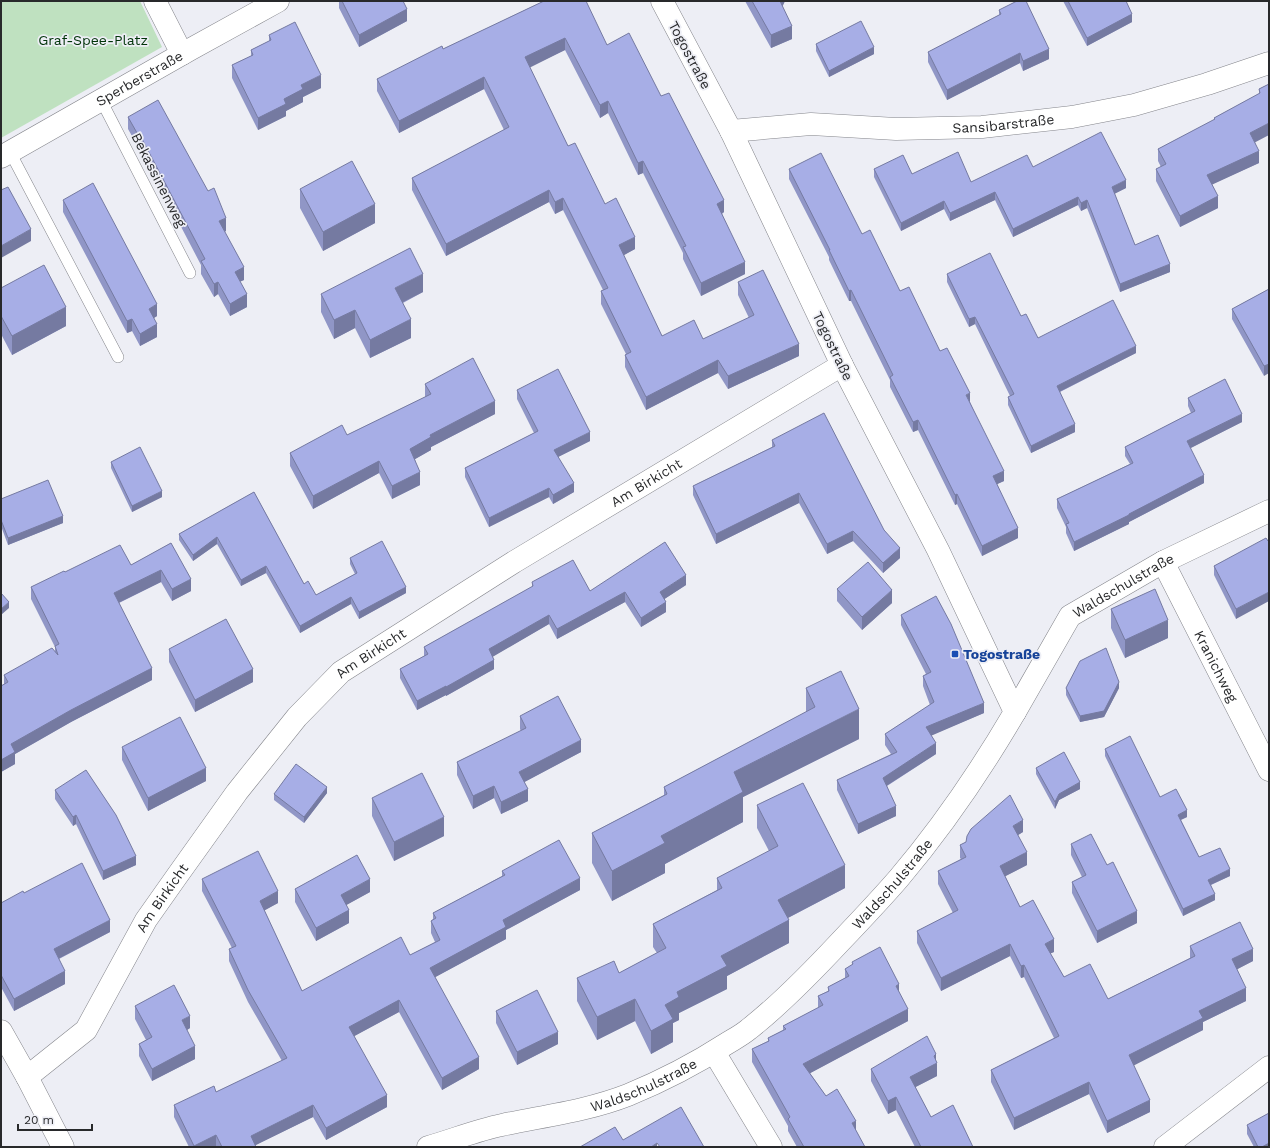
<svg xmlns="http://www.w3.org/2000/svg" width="1270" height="1148" viewBox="0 0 1270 1148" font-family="'Work Sans',sans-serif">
<rect width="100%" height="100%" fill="#edeef5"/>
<path fill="#bfe1c0" d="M1 1H140L162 47 1 138Z"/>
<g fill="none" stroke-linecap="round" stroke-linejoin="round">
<defs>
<path id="lane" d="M101 100 190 273
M10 152 118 357"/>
<g id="street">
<path d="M155 1 182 54"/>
<path id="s1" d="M731 131 811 124 896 129 982 127 1072 117 1134 105 1207 84 1269 63"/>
<path id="s2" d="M1 157 191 49 278 1"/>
<path id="s3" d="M1163 562 1269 770"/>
<path id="s4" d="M1015 712 1070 616 1163 562 1269 511"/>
<path d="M1 1031 27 1077 63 1147"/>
<path d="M714 1052 771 1147"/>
<path id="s5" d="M27 1077 86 1030 146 920 177 876 237 792 297 717 341 672 514 562 842 365"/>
<path d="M1165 1147 1269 1067"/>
</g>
<g id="secondary">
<path id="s6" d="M428 1147C453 1140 477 1130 502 1125 544 1116 587 1111 628 1095 662 1081 695 1064 726 1044 734 1039 742 1035 749 1029 781 1004 811 973 840 942 860 921 880 900 899 878 943 826 981 770 1015 712L938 550 842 365 731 131 662 1"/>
</g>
</defs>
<use href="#lane" stroke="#84858b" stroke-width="12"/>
<use href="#street" stroke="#84858b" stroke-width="23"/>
<use href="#secondary" stroke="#84858b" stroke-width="23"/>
<use href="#lane" stroke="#fff" stroke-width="11"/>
<use href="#street" stroke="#fff" stroke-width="22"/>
<use href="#secondary" stroke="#fff" stroke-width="22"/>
</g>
<path fill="#9096c6" d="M339 1H403L407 21 359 47 339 8Z
M544 1 607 45 661 96 724 212 722 214 745 274 701 296 683 259V253L643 173 638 175 608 113 600 118 565 50 529 67 568 146 605 204 635 249 623 255 662 336 703 339 749 318 738 295V282L799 356 728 389 718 373 646 410 625 367V355L626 354 601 304V291L603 290 563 210 555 214 549 202 446 256 412 190V178L504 130 484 89 399 133 377 91V79L443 49Z
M745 1H785L782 6 792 39 771 48Z
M1063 1H1126L1132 22 1087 46Z
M999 10 1049 59 1023 71 1020 63 947 100 928 62V52L999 15Z
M269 35 321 88 303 97V102L286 111V116L258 130 232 78V65L251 56V50L269 41Z
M816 44 874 54 829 77 816 51Z
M1269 84 1255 142 1259 163 1212 184 1218 208 1180 227 1156 181V169L1161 167 1158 161V149L1214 120V118L1259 94V89Z
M128 117 226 231 224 232 244 280 240 281 247 307 230 316 218 294 214 297 201 274V265L142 152H141L128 129Z
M1033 167 1126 188 1114 194 1135 245 1170 272 1120 292 1087 208 1081 211 1078 205 1013 237 995 200 950 221 944 209 901 231 874 177V169L971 182Z
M789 169 862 234 940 351 970 402 1004 481 997 484 1018 538 982 556 957 504 955 505 918 430 913 432 890 387V380L851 301H849L829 260V257L789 179Z
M1269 186V201L1268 199V187Z
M300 189 375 223 323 251 300 208Z
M63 200 157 316 154 318 157 337 140 346 132 331 127 333 63 212Z
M947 274 1021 316 1038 338 1136 353 1060 392 1075 432 1031 453 1008 405V397L1010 396 975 324 969 327 947 282Z
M1 288 66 326 12 355 1 334Z
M1269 289 1264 376 1232 319V309Z
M423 292 403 303 411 338 370 358 355 328 334 339 321 312V294Z
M425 384 495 414 431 447V450L415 459 420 485 392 499 379 473 313 509 290 466V453L347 435 425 397Z
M517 390 590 441 558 457 574 492 553 504 549 497 489 527 465 477V468L534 433 517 399Z
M1188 398 1242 422 1190 448 1204 483 1129 522V524L1074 551 1066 533V527L1057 508V499L1130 464 1125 456V447L1191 413 1188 406Z
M772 440 884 530 900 558 883 573 853 541 827 554 799 503 716 544 693 495V486L772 447Z
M111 462 162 497 132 512 111 468Z
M254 492 304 584 316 595 355 574 350 564V558L406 593 359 619 351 604 300 633 266 573 241 586 217 544 193 561 179 540V534Z
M1 499 63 523 8 545 1 526Z
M1268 541 1236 619 1214 575V566Z
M171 543 191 591 172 601 161 582 119 603 152 680 71 722 15 754V764L1 772V686L4 684V675L55 651V647L31 599V587L65 572 131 565Z
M532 582 590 591 686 585 664 599 666 612 641 627 625 602 557 639 549 624 493 656 494 669 446 696V695L417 710 400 678V669L424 656V647L532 587Z
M837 589 892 603 862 630 837 601Z
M1111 609 1168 638 1125 658 1111 628Z
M901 615 984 713 931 735 936 754 887 786 896 816 858 834 837 790V780L891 754 885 745V734L930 705 923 686V676L926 674 901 625Z
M169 649 253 682 195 712 169 662Z
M806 688 859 739 743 797V822L665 864V873L612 901 592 863V833L664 795V787L806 712Z
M1066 688H1119L1104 717 1080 722 1066 695Z
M520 716 581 752 524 782 528 801 501 814 494 798 473 809 457 775V762L521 731 520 729Z
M122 747 206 781 148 811 122 760Z
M1105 749 1160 797 1187 817 1181 820 1199 857 1230 876 1211 885 1215 900 1183 916 1105 756Z
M1036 768 1080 789 1059 800 1055 809 1036 774Z
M55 790 136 865 103 880 76 824 73 826 55 799Z
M327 793 304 823 274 800V794Z
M372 798 444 836 394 861 372 816Z
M757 805 845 888 788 918 789 943 727 976V989L679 1013V1020L673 1023V1042L651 1054 635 1021 597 1040 577 1001V978L619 973 657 953 653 947V924L717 890V878L769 851 757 828Z
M1023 832 1018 835 1027 865 1005 876 1020 907 1054 952 1050 953 1064 977 1108 999 1190 958V946L1253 961 1237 969 1246 1001 1203 1022V1030L1133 1065 1150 1112 1107 1133 1089 1094 1014 1130 991 1082V1070L1054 1038 1024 977 1021 978 1010 956 941 991 917 943V931L953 913 938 884V871L961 859 960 858V845L966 842Z
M1071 844 1107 865 1137 923 1097 943 1072 893V882L1082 877 1071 855Z
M502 871 580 890 506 930V939L435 977 479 1069 442 1090 399 1012 354 1036 387 1107 326 1140 313 1117 255 1145 256 1147H189L174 1117V1105L216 1092 282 1061 248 1002 229 961V949L232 948 202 891V879L278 903 264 910 302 991 410 955 435 942 431 933V921L433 919V913L502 876Z
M295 889 370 892 346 905 349 923 316 941 295 902Z
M24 893 110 932 59 959 65 984 14 1011 1 987V903Z
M852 962 899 993 908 1021 810 1073 826 1096 856 1131 865 1147H797L788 1131V1126L752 1062V1049L768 1041V1038L783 1030V1026L818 1008V996L828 991V987L845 978V969L852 965Z
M135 1006 190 1028 187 1030 195 1059 152 1081 139 1056V1044L146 1040 135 1019Z
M496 1011 558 1044 517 1065 496 1023Z
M936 1061 937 1076 915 1087 931 1117 973 1147H915L896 1110 888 1114 871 1081V1069Z
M1247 1125 1269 1147H1254L1247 1134Z"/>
<path fill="#757aa1" d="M780 1H785L780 12Z
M407 9V21L359 47V35Z
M1132 14V22L1087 46V38Z
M792 26V39L771 48V35Z
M565 38V50L525 70V57Z
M874 47V54L829 77V71Z
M1049 49V59L1023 71V61Z
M1020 53V63L947 100V90Z
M321 75V88L303 97V102L286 111V116L258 130V118L284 99 301 85Z
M484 77V89L399 133V121Z
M608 101V113L600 118V105Z
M1269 123V135L1250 145V133Z
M142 139V152H141V140Z
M1259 151V163L1207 187V175Z
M643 161V173L638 175V163Z
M1126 180V188L1112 195V187Z
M549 190V202L446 256V244Z
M995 192V200L950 221V213Z
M1218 196V208L1180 227V216Z
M1078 197V205L1013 237V229Z
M563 198V210L555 214V202Z
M724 200V212L717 216V204Z
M1087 200V208L1081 211V203Z
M944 201V209L901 231V223Z
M375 204V223L323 251V232Z
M226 218V231L219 234V221Z
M31 229V241L1 258V246Z
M635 237V249L619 258V245Z
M745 262V274L701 296V283Z
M1170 264V272L1120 292V284Z
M244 267V280L235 284V272Z
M423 274V292L395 306V288Z
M218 282V294L214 297V284Z
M851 290V301H849V291Z
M247 294V307L230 316V304Z
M157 304V316L149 321V309Z
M66 307V326L12 355V336Z
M355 310V328L334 339V320Z
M975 317V324L969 327V319Z
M132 319V331L127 333V321Z
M411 319V338L370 358V340Z
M157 324V337L140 346V334Z
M799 344V356L728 389V376Z
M1136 346V353L1057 393V386Z
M718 360V373L646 410V397Z
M1269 364V373L1264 376V366Z
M970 393V403L966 395Z
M495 401V414L431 447V450L410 462V449L430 435Z
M1242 414V422L1187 450V441Z
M918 420V430L913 432V422Z
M1075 424V432L1031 453V446Z
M590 432V441L554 459V450Z
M379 461V473L313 509V496Z
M1004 471V481L993 486V476Z
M420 472V485L392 499V486Z
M1204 475V483L1129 522V524L1074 551V542Z
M574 483V492L553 504V495Z
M549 488V497L489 527V518Z
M162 491V497L132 512V506Z
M799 493V503L716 544V534Z
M957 494V504L955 505V495Z
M63 516V523L8 545V538Z
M1018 528V538L982 556V546Z
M853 531V541L827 554V544Z
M217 537V544L193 561V555Z
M900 548V558L883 573V563Z
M266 566V573L241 586V580Z
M161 570V582L114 605V593Z
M686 575V585L660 602V592Z
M191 579V591L172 601V589Z
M406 587V593L359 619V612Z
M892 590V603L862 630V617Z
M625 592V602L557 639V629Z
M1269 592V601L1236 619V609Z
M351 597V604L300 633V626Z
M9 602V608L1 615V609Z
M666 602V612L641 627V618Z
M549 615V624L489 659V649Z
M1168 620V638L1125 658V640Z
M494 660V669L446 696V687Z
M152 668V680L71 722 15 754V764L1 772V760L11 744 71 710Z
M253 669V682L195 712V700Z
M1119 682V688L1104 717 1080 722V716Z
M446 686V695L417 710V701Z
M984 703V713L926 738V727Z
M859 709V739L743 797V822L665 864V873L612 901V871L661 836 734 772Z
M581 740V752L519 785V772Z
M936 743V754L883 788V778Z
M206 768V781L148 811V798Z
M1080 782V789L1059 800 1055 809V802L1059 794Z
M494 786V798L473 809V796Z
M327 787V793L304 823V817Z
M528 789V801L501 814V802Z
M896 806V816L858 834V824Z
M1187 810V817L1178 821V815Z
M76 815V824L73 826V817Z
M444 817V836L394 861V842Z
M1023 820V832L1013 838V826Z
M1027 852V865L1000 879V866Z
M136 856V865L103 880V871Z
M845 865V888L778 923V900Z
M1230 869V876L1208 886V880Z
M580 878V890L506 930V939L430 980V968L503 920Z
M370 879V892L341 908V895Z
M278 891V903L260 913V901Z
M1215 894V900L1183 916V909Z
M349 910V923L316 941V928Z
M1137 911V923L1097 943V931Z
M110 920V932L54 961V949Z
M789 920V943L727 976V989L679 1013V1020L673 1023V1042L651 1054V1031L665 1005 677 992 721 956Z
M1054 939V952L1045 956V944Z
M1010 944V956L941 991V978Z
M1253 949V961L1232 972V959Z
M1024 965V977L1021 978V966Z
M65 971V984L14 1011V999Z
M899 984V997L896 986Z
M1246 988V1001L1203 1022V1030L1129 1068V1055L1199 1011Z
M635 999V1021L597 1040V1017Z
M399 1000V1012L349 1039V1027Z
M908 1009V1021L803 1077V1064Z
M190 1016V1028L182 1033V1020Z
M558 1032V1044L517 1065V1052Z
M195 1046V1059L152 1081V1069Z
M936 1054V1064L937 1063V1076L910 1090V1077L934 1056Z
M479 1057V1069L442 1090V1078Z
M1089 1082V1094L1014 1130V1118Z
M387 1095V1107L326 1140V1128Z
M896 1097V1110L888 1114V1101Z
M1150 1100V1112L1107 1133V1121Z
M313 1105V1117L252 1147 251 1136Z
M856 1121V1133L852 1123Z
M216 1135V1147H194V1146Z
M657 1143V1147H651Z
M1269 1143V1147H1262Z"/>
<path fill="#a7aee6" stroke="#757aa1" d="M342 1H403L407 9 359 35Z
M544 1H586L607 45 629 33 661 96 669 93 724 200 717 204 745 262 701 283 683 247 686 246 643 161 638 163 608 101 600 105 565 38 525 57 568 146 575 143 605 204 616 198 635 237 619 245 662 336 694 320 703 339 754 315 738 282 763 270 799 344 728 376 718 360 646 397 625 355 631 352 601 291 608 288 563 198 555 202 549 190 446 244 412 178 509 127 484 77 399 121 377 79 442 46 443 49Z
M752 1H780L792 26 771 35Z
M1017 1H1026L1049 49 1023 61 1020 53 947 90 928 52 1001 14 999 10Z
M1068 1H1126L1132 14 1087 38Z
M861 21 874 47 829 71 816 44Z
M295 22 321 75 301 85 303 89 284 99 286 104 258 118 232 65 253 55 251 50 271 40 269 35Z
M1269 84V123L1250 133 1259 151 1207 175 1218 196 1180 216 1156 169 1166 164 1158 149 1215 119 1214 118 1260 93 1259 89Z
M158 100 208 191 214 188 226 218 219 221 244 267 235 272 247 294 230 304 218 282 214 284 201 261 205 259 142 139 141 140 128 117Z
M1101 132 1126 180 1112 187 1135 245 1158 235 1170 264 1120 284 1087 200 1081 203 1078 197 1013 229 995 192 950 213 944 201 901 223 874 169 903 155 912 174 958 152 971 182 1027 155 1033 167Z
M821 153 862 234 870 230 900 291 909 287 940 351 947 348 970 393 966 395 1004 471 993 476 1018 528 982 546 957 494 955 495 918 420 913 422 890 377 893 375 851 290 849 291 829 250H830L789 169Z
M352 161 375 204 323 232 300 189Z
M93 183 157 304 149 309 157 324 140 334 132 319 127 321 63 200Z
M8 187 31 229 1 246V190Z
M410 248 423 274 395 288 411 319 370 340 355 310 334 320 321 294Z
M990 253 1021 316 1026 314 1038 338 1113 300 1136 346 1057 386 1075 424 1031 446 1008 397 1014 394 975 317 969 319 947 274Z
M44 265 66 307 12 336 1 316V288Z
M1269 289V364L1264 366 1232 309Z
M473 358 495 401 430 435 431 437 410 449 420 472 392 486 379 461 313 496 290 453 342 425 347 435 431 394 425 384Z
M558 369 590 432 554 450 574 483 553 495 549 488 489 518 465 468 538 431 517 390Z
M1225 379 1242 414 1187 441 1204 475 1129 514V515L1074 542 1066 524 1069 523 1057 499 1133 463 1125 447 1195 411 1188 398Z
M824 413 884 530 900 548 883 563 853 531 827 544 799 493 716 534 693 486 775 446 772 440Z
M140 447 162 491 132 506 111 462Z
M48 480 63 516 8 538 1 520V499Z
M254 492 304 584 308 581 316 595 357 573 350 558 382 541 406 587 359 612 351 597 300 626 266 566 241 580 217 537 193 555 179 534Z
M1266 538 1268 541H1269V592L1236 609 1214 566Z
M665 542 686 575 660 592 666 602 641 618 625 592 557 629 549 615 489 649 494 660 446 687V686L417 701 400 669 428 654 424 647 533 586 532 582 573 560 590 591Z
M171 543 191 579 172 589 161 570 114 593 152 668 71 710 11 744 15 752 1 760V686L8 682 4 675 52 648 58 655 55 646 59 644 31 587 64 571 65 572 120 545 131 565Z
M868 562 892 590 862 617 837 589Z
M1155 589 1168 620 1125 640 1111 609Z
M1 593 9 602 1 609Z
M936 596 951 624 984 703 926 727 936 743 883 778 896 806 858 824 837 780 897 752 885 734 934 702 923 676 931 672 901 615Z
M226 619 253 669 195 700 169 649Z
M1106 648 1119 682 1104 711 1080 716 1066 688 1080 661Z
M841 671 859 709 734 772 743 792 661 836 665 843 612 871 592 833 667 794 664 787 815 707 806 688Z
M558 696 581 740 519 772 528 789 501 802 494 786 473 796 457 762 526 728 520 716Z
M180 717 206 768 148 798 122 747Z
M1130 736 1160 797 1176 789 1187 810 1178 815 1199 857 1220 848 1230 869 1208 880 1215 894 1183 909 1105 749Z
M1064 752 1080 782 1059 794 1055 802 1036 768Z
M296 764 327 787 304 817 274 794Z
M86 770 116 815 136 856 103 871 76 815 73 817 55 790Z
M422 773 444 817 394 842 372 798Z
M803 783 845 865 778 900 789 920 721 956 727 966 677 992 679 997 665 1005 673 1019 651 1031 635 999 597 1017 577 978 614 961 619 973 666 948 653 924 722 888 717 878 778 846 757 805Z
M1010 795 1023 820 1013 826 1027 852 1000 866 1020 907 1033 900 1054 939 1045 944 1064 977 1090 964 1108 999 1195 956 1190 946 1240 922 1253 949 1232 959 1246 988 1199 1011 1203 1018 1129 1055 1150 1100 1107 1121 1089 1082 1014 1118 991 1070 1059 1036 1024 965 1021 966 1010 944 941 978 917 931 958 910 938 871 966 857 960 845 966 842 967 836 971 829Z
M1091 834 1107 865 1113 862 1137 911 1097 931 1072 882 1086 875 1071 844Z
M559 840 580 878 503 920 506 927 430 968 479 1057 442 1078 399 1000 349 1027 387 1095 326 1128 313 1105 251 1136 256 1147H222L216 1135 194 1146 174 1105 214 1086 216 1092 287 1058 248 990 229 949 236 946 202 879 258 851 278 891 260 901 302 991 401 937 410 955 440 940 431 921 436 918 433 913 505 875 502 871Z
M357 855 370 879 341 895 349 910 316 928 295 889Z
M82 863 110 920 54 949 65 971 14 999 1 975V903L23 891 24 893Z
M880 947 899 984 896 986 908 1009 803 1064 826 1096 837 1089 856 1121 852 1123 865 1147H804L788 1119 790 1117 752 1049 769 1041 768 1038 786 1029 783 1026 823 1005 818 996 829 991 828 987 849 976 845 969 853 964 852 962Z
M174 985 190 1016 182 1020 195 1046 152 1069 139 1044 152 1037 135 1006Z
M537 990 558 1032 517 1052 496 1011Z
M927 1036 936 1054 934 1056 937 1063 910 1077 931 1117 953 1105 973 1147H921L896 1097 888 1101 871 1069Z
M681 1107 704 1147H660L657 1143 651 1147H580L615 1127 623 1140Z
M1269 1113V1143L1262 1147H1258L1247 1125Z"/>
<rect fill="#1a4fb4" stroke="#edeef5" stroke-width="1.5" x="951" y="650" width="8" height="8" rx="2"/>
<g text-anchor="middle" stroke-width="3.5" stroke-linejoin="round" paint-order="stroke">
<g font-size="14" fill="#003408" stroke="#edeef5">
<text x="93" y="45">Graf-Spee-Platz</text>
</g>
<g font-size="14" fill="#28292b" stroke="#edeef5">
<text transform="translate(690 55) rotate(62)" y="5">Togostraße</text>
<text dy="5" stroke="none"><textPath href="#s2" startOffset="159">Sperberstraße</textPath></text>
<text dy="5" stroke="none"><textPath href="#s1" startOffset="273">Sansibarstraße</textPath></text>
<text transform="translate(159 180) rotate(63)" y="5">Bekassinenweg</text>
<text transform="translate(833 346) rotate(64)" y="5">Togostraße</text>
<text dy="5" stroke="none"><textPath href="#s5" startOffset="876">Am Birkicht</textPath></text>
<text dy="5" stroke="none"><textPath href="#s4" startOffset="172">Waldschulstraße</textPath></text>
<text dy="5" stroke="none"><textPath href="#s5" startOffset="552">Am Birkicht</textPath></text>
<text dy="5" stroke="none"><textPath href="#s3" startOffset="117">Kranichweg</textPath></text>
<text dy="5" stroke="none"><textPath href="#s6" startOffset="549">Waldschulstraße</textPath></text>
<text dy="5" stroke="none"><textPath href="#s5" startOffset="228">Am Birkicht</textPath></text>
<text dy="5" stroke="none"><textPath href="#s6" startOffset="225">Waldschulstraße</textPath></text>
</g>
<g font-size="14" font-weight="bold" fill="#164399" stroke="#edeef5" text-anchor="start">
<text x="963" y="659">Togostraße</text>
</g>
</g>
<rect width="1270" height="1148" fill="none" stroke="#28292b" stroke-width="4"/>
<path d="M18 1124v6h74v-6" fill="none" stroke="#28292b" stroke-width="2"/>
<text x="24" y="1124" font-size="12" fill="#28292b" stroke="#edeef5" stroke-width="3" paint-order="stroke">20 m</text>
</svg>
